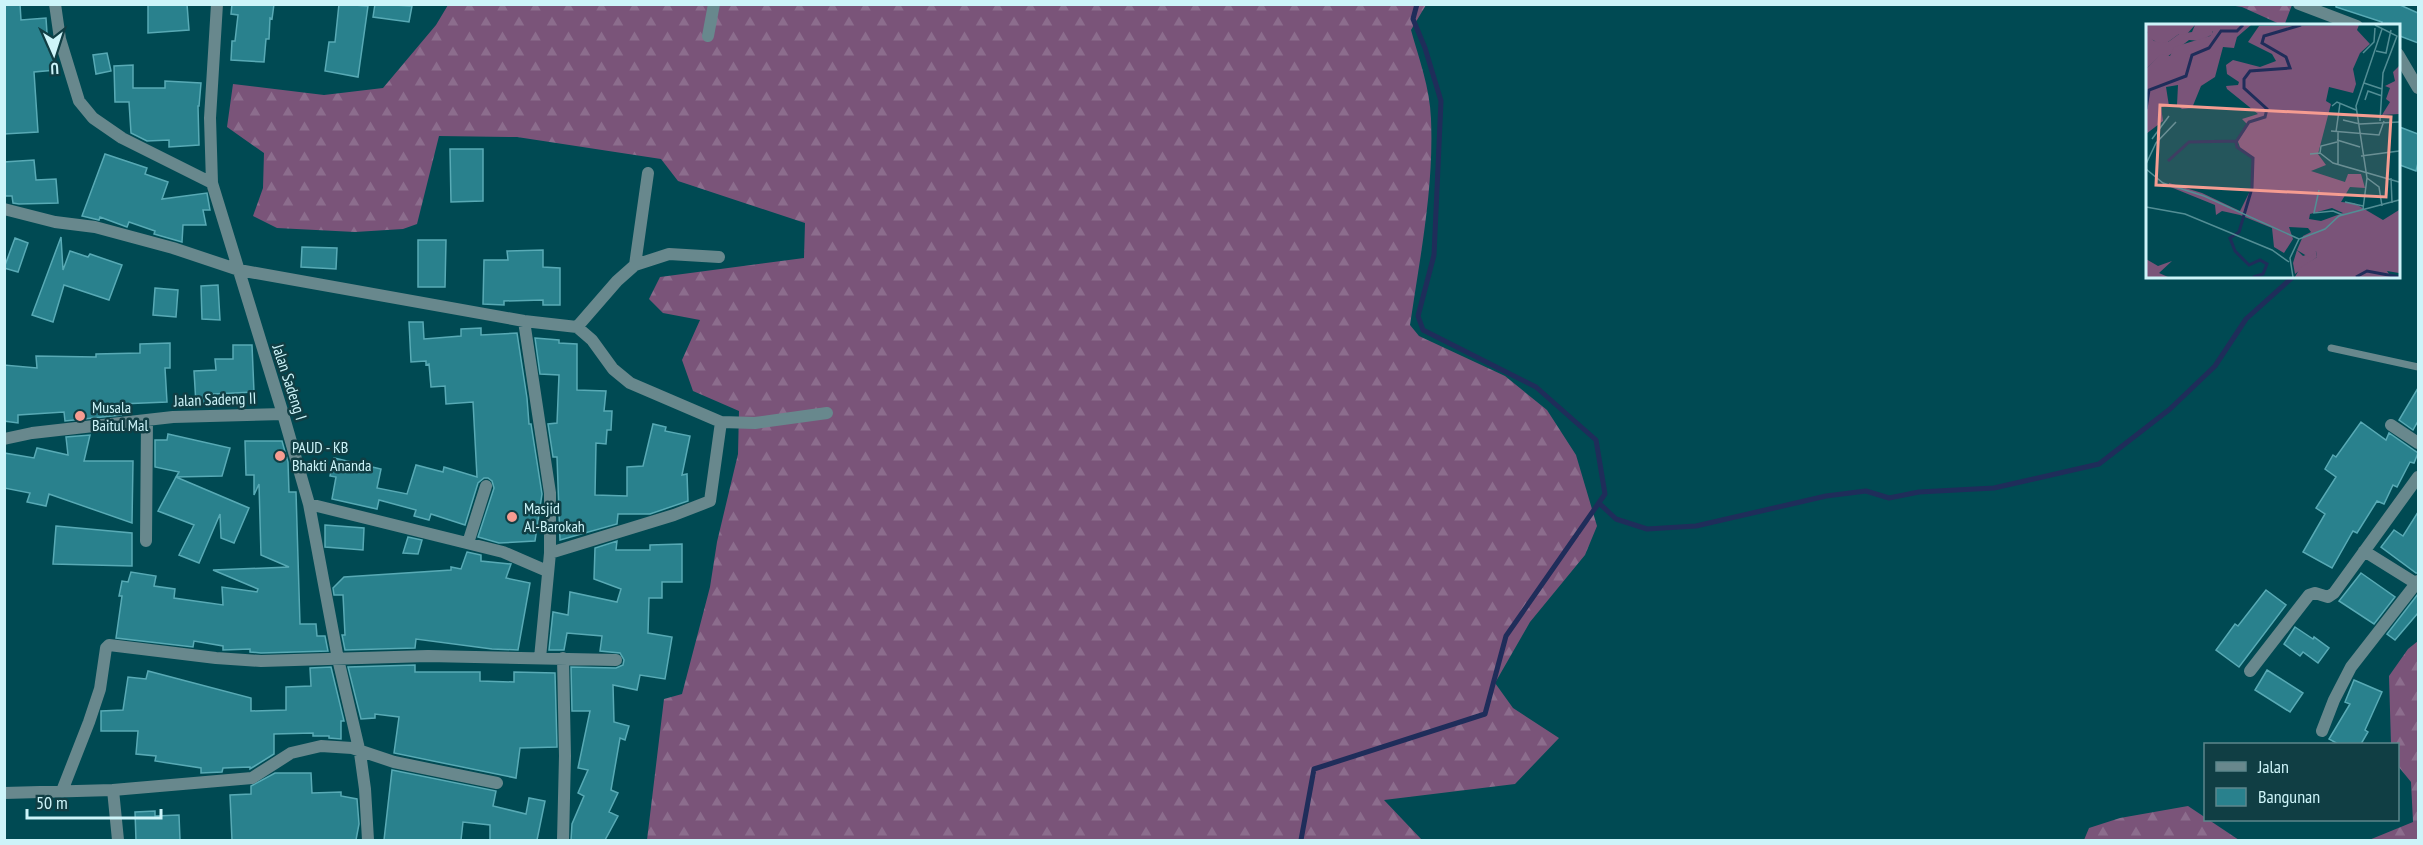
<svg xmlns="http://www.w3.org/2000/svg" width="2423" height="845" viewBox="0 0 2423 845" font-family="'PT Sans Narrow',sans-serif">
<defs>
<pattern id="forest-firs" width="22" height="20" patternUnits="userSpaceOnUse" patternTransform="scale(1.5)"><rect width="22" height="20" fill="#7a5479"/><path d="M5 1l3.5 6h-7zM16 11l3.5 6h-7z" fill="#8c6d8d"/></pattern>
</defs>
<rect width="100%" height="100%" fill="#004a53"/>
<path fill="url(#forest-firs)" d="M448 5H1426L1411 30C1419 59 1430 88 1431 119 1434 188 1420 257 1410 325L1419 336 1505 376 1547 410 1576 455 1597 526 1585 555 1530 622 1495 683 1513 708 1559 738 1515 784 1384 800 1422 840H647L664 699 682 694 710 587 717 542 738 454 739 411 693 391 682 360 700 320 663 313 649 299 660 277 804 258 805 223 678 181 661 159 517 137 439 136 417 224 403 229 355 232 277 228 253 216 263 188 264 153 227 127 233 84 324 95 383 88 436 25Z
M2229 5H2292L2284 26 2242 7Z
M2418 641V840H2369L2413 822 2411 782 2398 766V744H2391L2389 676 2408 649Z
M2188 806 2239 840H2084L2089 828 2120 818Z"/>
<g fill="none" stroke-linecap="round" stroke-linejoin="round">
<path stroke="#1f2d5a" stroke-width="5" d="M1600 504 1616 519 1647 529 1696 526 1826 496 1866 491 1889 498 1919 492 1994 488 2099 464 2170 409 2215 366 2246 319 2294 276
M1301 840 1314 769 1485 714 1506 636 1605 494 1596 440 1536 387 1423 330 1418 316 1434 255 1441 101 1425 48 1413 19 1417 4"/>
</g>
<path fill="#29818d" stroke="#58aab5" stroke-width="1.5" d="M4 4H20L21 20 46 18 48 48 54 47 56 70 34 72 38 132 4 134Z
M148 4H187L189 30 148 33Z
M232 4H274L272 19 270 18 269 39H266L264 62 231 60 232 41H235L238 15 231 14Z
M339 4 368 6 358 77 325 71 329 42H335Z
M375 4 412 6 409 22 373 17Z
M2336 4H2398L2418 13V43L2397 35V26H2381L2382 22 2336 7Z
M107 53 111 71 96 74 93 55Z
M133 65V88H165V81L201 83 199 106H198L199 145 169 147V140L147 141 131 133 129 102H115L114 66Z
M2397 126 2418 134V163L2416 171 2397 164Z
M450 149H483V201L451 202Z
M105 154 147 168 145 174 168 182 162 199 207 193 210 210H203L206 225H183L182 242 154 234 155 231 129 222 127 227 100 217 99 220 82 216Z
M34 160 36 180 56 179 58 203 19 204 13 203 12 196H4V162Z
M61 237 63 270 70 251 88 257 90 254 122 265 109 300 64 285 53 322 32 315Z
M15 238 28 243 18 272 4 268Z
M418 240H446L445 287H418Z
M302 247 337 248 336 269 301 267Z
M543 250V267L560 268V305H543V300L504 301V305L483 304 484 260H508L507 251Z
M218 285 220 320 202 319 201 286Z
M155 288 178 290 176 317 153 315Z
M409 322H423L424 339 461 336V329L481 328V335L517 333 527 398 529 424H531L542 494 535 541 499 543 478 537 494 488 492 481 488 478H484L478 483 465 525 431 514 429 520 414 516 416 510 379 500 377 509 332 499 336 477 330 476 334 458 381 469 377 488 407 494 416 465 443 472 444 467 477 477 473 402 446 404 445 386 431 387 429 364 426 365V361L411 362Z
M535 338 559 340V343L577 344V390L606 391 604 411H612L611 430H607L606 444 596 443 595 495 627 496V467L643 466 653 424 666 427 665 431 690 436 682 475 687 474 688 501 650 514H618L617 524 560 540 557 457H553L548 424 557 423 559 375 540 374Z
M170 343V368H165L167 402 120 404 121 415 65 421 64 412 18 415V423L4 421V365L37 368 36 356 96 357V354L140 353V344Z
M233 345H252L254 392 213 394 214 403 196 404 194 371 216 370 215 359H233Z
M2418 388V421L2413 430 2399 420Z
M2361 422 2386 440 2389 433 2418 453 2414 463 2410 462 2397 487 2393 485 2384 504 2377 501 2357 533 2353 531 2332 568 2303 552 2325 514 2316 508 2336 477 2325 469 2333 455 2336 457Z
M168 434 230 448 222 476 176 477 179 472 155 467V440H167Z
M90 435 84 461H133L132 523 49 494 46 506 27 502 30 493 4 488V453L34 458 37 448 68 455 66 437Z
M245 441H282L288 462 289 492H296L300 624H316L317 636H325L328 651 261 653 250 652V649L223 650V646L194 641 193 647 116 638 122 596H119L122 581 128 582 131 572 156 576 154 586 175 589 174 598 223 605 222 587 257 592 258 589 213 570 289 567 261 555 259 484 254 495V475H246Z
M176 477 249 508 234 543 221 538 220 514 199 563 179 555 194 525 158 511Z
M2418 512V573H2416L2381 547 2394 530 2403 536Z
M325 525 364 528 363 550 325 547Z
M56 526 132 533V566L53 564Z
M408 537 422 540 418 554 403 553Z
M617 541 616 550H650V545L682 544V582H662V598H649L648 633 672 637 665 679 640 675 637 690 613 685 614 722 629 726 625 740 620 738 611 790 618 793 609 812 618 816 605 840H571L572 824 584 796 578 793 588 770 578 768 590 711H572L571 667 616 668 623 665 624 660 620 653 600 651 602 636 567 633 564 650H549L553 612 568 615 570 592 617 602 621 589 594 579 595 548Z
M467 552 481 555V561L511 564 506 578 530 583 518 650 492 649 416 639 415 648 345 650 342 635H345L343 595H334L333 588 344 577 451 570V567L461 569Z
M2361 573 2395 597 2374 624 2339 601Z
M2266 590 2286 605 2239 667 2216 650 2235 624 2238 626Z
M2418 594V613L2395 640 2387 634Z
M2295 627 2313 639 2314 637 2329 648 2318 663 2303 652 2300 656 2284 644Z
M415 665V672H480V681L514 682V672L555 673 557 747 520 748 516 778 394 753 399 717 375 714V718L361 719 348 667Z
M331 667 344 721H341V739L329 738V736H313V733L274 734V754L250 769V767L223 768 222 772 201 773V768L155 761 156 756 136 754 138 731H101V711L123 710 128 677 146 679 148 671 251 698V711L286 710V687L311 686 310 668Z
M2267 670 2303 693 2290 712 2255 690Z
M2354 680 2382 692 2365 730 2368 732 2361 744H2338L2329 739 2350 704 2345 702Z
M392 770 496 791 493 806 526 814 529 798 545 801 537 840H490V825L463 822 461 840H384Z
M275 773H311L312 793 341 792V796L357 799 359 824 356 840H232L230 795 251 794V786Z
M155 811V816L179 815 180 840H136L135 812Z"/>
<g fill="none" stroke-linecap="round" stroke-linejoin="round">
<path stroke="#68888d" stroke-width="7" d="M2331 348 2418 367"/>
<path stroke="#68888d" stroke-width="12" d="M55 4 60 39 79 101 93 118 122 138 212 183
M217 4 210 118 212 183 283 414 309 504 338 659 360 753 365 789 368 840
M2299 4 2357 26
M708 36 714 4
M2398 54 2418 88
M4 209 55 222 95 227 173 248 239 270 524 321 577 327 592 340 613 369 630 383 721 422
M635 265 669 254 719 257
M524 321 550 493V553L540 658
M577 327 617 281 635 265 648 173
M2391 425 2418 443
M4 439 32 433 173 417 283 414
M309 504 503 552 547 571
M146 541 147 420
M468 543 486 486
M2364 551 2417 584
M550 553 674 515 710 501 721 422 755 423 827 413
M2250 671 2309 595 2315 593 2328 597 2334 593 2418 477
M2322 731 2334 700 2351 667 2418 581
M113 790 118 840
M62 791 89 722 100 689 106 648 109 645 216 658 261 661 428 656 616 660
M4 793 113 790 252 778 291 753 321 746 352 748 394 762 497 783
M563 840 565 756 563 658"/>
</g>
<g fill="#f59c91" stroke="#103e44" stroke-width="2">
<circle cx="80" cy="416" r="6"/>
<circle cx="280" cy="456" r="6"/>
<circle cx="512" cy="517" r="6"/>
</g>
<g text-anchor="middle" stroke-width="5" stroke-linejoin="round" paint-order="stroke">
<g font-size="16" fill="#cdf4f9" stroke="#103e44">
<text transform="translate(290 382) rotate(72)" y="6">Jalan Sadeng I</text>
<text transform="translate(215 399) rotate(-2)" y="6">Jalan Sadeng II</text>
</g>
<g font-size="16" fill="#cdf4f9" stroke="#103e44" text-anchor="start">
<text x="92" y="413">Musala<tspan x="92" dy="18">Baitul Mal</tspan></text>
<text x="292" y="453">PAUD - KB<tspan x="292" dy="18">Bhakti Ananda</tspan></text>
<text x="524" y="514">Masjid<tspan x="524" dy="18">Al-Barokah</tspan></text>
</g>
</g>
<g transform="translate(2146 24)">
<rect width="254" height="254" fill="#004a53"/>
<path d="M49 1H65L67 10 54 17 43 16 21 33 15 31 0 45V7L8 17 22 18 33 10 46 8ZM151 226 157 232 170 227 171 233 149 250 147 239Z" fill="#7a5479"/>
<path d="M0 1H49L40 11 33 10 22 18 12 19 2 13ZM65 1H105L91 13 88 24 77 23 69 53 55 62 46 84 36 85 31 81 32 61 20 63 23 82 15 83 17 97 0 110V45L15 30 24 32 28 23 64 12 67 8 63 4ZM213 1 211 6 224 20 214 29 207 45 210 60 207 69 183 63 180 77 185 80 172 130 180 141 165 147 199 158 202 150H215L219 164 204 163 195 178 208 179 237 196 253 186V249L241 247 245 253H149L154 244 171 233 170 227 164 234 151 226 157 212 165 208 162 204 143 203 147 215 138 229 128 223 126 204 94 191 76 187 70 191 69 181 22 162 23 159 56 169 94 187 106 163 108 135 95 126 91 115 102 101 96 95 112 90 81 65 80 62 92 61 93 58 81 50 80 41 87 36 114 43 130 37 126 30 102 18 113 2ZM186 184 197 189 175 197 163 195 164 190ZM253 42V90L236 91 244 78 240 75 244 64 239 62 249 57 247 48ZM0 235 12 242 26 237 13 249 22 253H0Z" fill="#7a5479" fill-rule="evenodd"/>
<path fill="none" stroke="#1f2d5a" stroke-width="3" d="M0 85 3 66 40 52 46 31 63 24 75 7H91L97 1M22 137 43 118 91 117M107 253 117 250 121 240 114 236 103 241 89 227 84 214 93 208 106 164 107 134 91 123 90 118 103 98 119 93 121 85 98 64V55L104 47 144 44 140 33 116 19 118 12 155 1M210 253 221 247 253 253"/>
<path fill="none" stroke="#528e95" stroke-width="1.5" d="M229 1 251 12 237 49 234 97M230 27 240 29 245 6M217 29 228 18 229 4M218 59 236 65M219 76 222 67 236 72M186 82 191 78 210 86M197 96 214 100 253 98M185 107 233 111 238 97M190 108 194 79M6 115 23 92M191 116 214 123M174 129 187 139 253 158M164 130 174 129 175 122 191 118M215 132 253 127M0 140 10 119 30 98M192 140V108M0 145 17 159 58 172 153 215M221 154 233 163 236 182M245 154 246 179M173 166 168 189 187 187 197 191M199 178 217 182M0 183 39 190 126 226 143 238M217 185 221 154 210 82 236 5M147 253 144 234 153 215 179 205 193 192 253 176"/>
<path fill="#f59c91" fill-opacity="0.15" stroke="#f59c91" stroke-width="3" d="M14 81 245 93 240 173 10 161Z"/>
<rect width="254" height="254" fill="none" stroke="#cdf4f9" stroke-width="3"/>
</g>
<rect width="2423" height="845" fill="none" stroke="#cdf4f9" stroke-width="12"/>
<rect x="2204" y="743" width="195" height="78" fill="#103e44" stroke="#5c878c" stroke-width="1.5"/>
<rect x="2216" y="762" width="30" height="9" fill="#68888d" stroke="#5c878c" stroke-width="1.5"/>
<text x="2258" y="773" font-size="18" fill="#cdf4f9">Jalan</text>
<rect x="2216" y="788" width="30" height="18" fill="#29818d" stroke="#5c878c" stroke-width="1.5"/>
<text x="2258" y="803" font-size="18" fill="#cdf4f9">Bangunan</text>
<g transform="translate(54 54) rotate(177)" stroke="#103e44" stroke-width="4.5" paint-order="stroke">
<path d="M0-4.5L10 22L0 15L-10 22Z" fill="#cdf4f9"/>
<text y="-9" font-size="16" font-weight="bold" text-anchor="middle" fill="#cdf4f9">U</text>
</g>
<path d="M27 809v9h134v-9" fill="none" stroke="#cdf4f9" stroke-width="3"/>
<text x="36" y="809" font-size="18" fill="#cdf4f9" stroke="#103e44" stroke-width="4.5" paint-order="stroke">50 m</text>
</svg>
